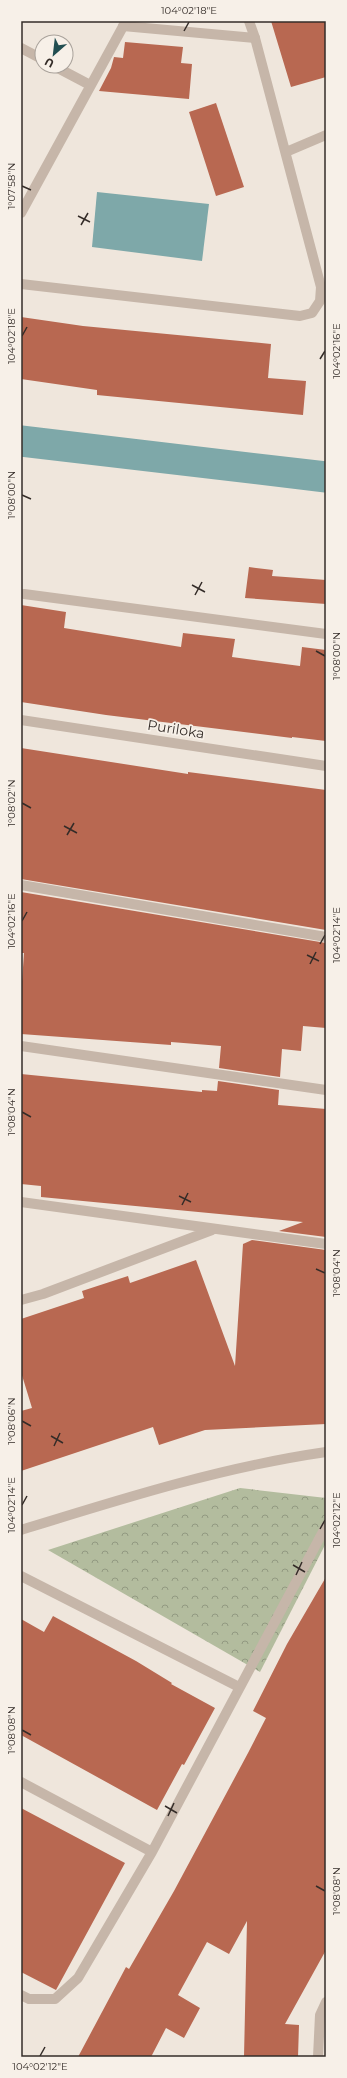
<svg xmlns="http://www.w3.org/2000/svg" width="347" height="2078" viewBox="0 0 347 2078" font-family="Montserrat,sans-serif">
<defs>
<pattern id="forest-crowns" width="20" height="18" patternUnits="userSpaceOnUse"><rect width="20" height="18" fill="#b3bc9e"/><path d="M2 6a3 3 0 1 1 6 0M12 15a3 3 0 1 1 6 0" fill="none" stroke="#929981"/></pattern>
</defs>
<rect width="100%" height="100%" fill="#efe6dc"/>
<path fill="url(#forest-crowns)" d="M240 1488 326 1498V1543L260 1672 48 1550Z"/>
<path fill="#7ea8a9" d="M97 192 209 204 202 261 92 247Z"/>
<g fill="none" stroke-linecap="round" stroke-linejoin="round">
<path stroke="#7ea8a9" stroke-width="31" d="M21 441 326 477"/>
</g>
<path fill="#b86851" d="M271 21H326V77L291 87Z
M125 42 183 47 181 63 192 64 189 99 99 91 111 68 114 57 123 58Z
M216 103 244 187 216 196 189 112Z
M21 317 83 326 271 344 268 378 306 381 303 415 97 395V390L21 379Z
M249 567 273 570 272 576 326 580V604L245 598Z
M21 605 66 612 64 628 181 647 183 633 235 639 232 657 300 666 302 647 326 650V741L292 737V738L106 715 21 702Z
M21 748 188 774V772L326 790V930L21 879Z
M21 892 326 943V1028L303 1026 301 1051 282 1049 280 1077 219 1068 221 1046 171 1042V1045L21 1034V996L24 953H21Z
M21 1074 202 1092V1090L217 1091 218 1081 279 1090 278 1105 326 1109V1237L279 1231 303 1222 41 1197V1186L21 1184Z
M252 1240 326 1250V1424L205 1430 159 1445 153 1427 21 1471V1411L32 1408 21 1372V1319L84 1298 82 1291 128 1276 130 1283 196 1260 235 1366 243 1244Z
M326 1577V1950L285 2024 299 2025 298 2057H244L247 1921 229 1954 207 1942 178 1995 200 2008 184 2038 166 2028 151 2057H78L126 1967 129 1969 174 1891 248 1753 266 1718 253 1711 287 1644Z
M53 1616 136 1661 172 1683 171 1684 215 1708 184 1765 182 1764 157 1810 21 1735V1619L44 1632Z
M21 1808 125 1863 56 1990 21 1972Z"/>
<g fill="none" stroke-linecap="round" stroke-linejoin="round">
<path stroke="#c6b6a9" stroke-width="10" d="M123 26 255 38"/>
<path stroke="#c6b6a9" stroke-width="10" d="M21 48 42 59
M54 66 90 85
M286 152 326 135
M21 213 126 21
M21 284 300 316 312 313 320 301 321 287 255 38 249 21
M24 594 326 634
M21 720 326 766
M21 885 326 937
M21 1046 326 1090
M21 1202 326 1244
M21 1300 43 1294 212 1230
M21 1530C121 1499 222 1467 326 1452
M21 1576 239 1687
M21 1782 152 1852
M21 1995 29 1999H55L78 1978 152 1852 326 1526
M318 2057 320 2015 326 2002"/>
</g>
<path fill="none" stroke="#342c28" stroke-width="1.5" d="M184 31 189 22M22 186 31 190M78 216 90 222M81 225 88 213M22 336 27 327M320 359 325 351M22 495 31 499M192 585 205 592M195 595 202 582M316 651 325 656M22 803 31 808M64 826 77 833M67 835 74 823M22 921 27 912M320 944 325 935M307 955 319 961M310 964 316 952M22 1112 31 1117M179 1196 191 1202M182 1205 188 1193M316 1269 325 1273M22 1421 31 1426M51 1436 63 1443M54 1446 60 1433M22 1505 27 1496M320 1529 325 1520M293 1565 305 1572M296 1575 302 1562M22 1730 31 1735M165 1806 177 1813M168 1816 174 1803M316 1886 325 1891M40 2056 45 2047"/>
<g text-anchor="middle" stroke-width="3.5" stroke-linejoin="round" paint-order="stroke">
<g font-size="14" fill="#342c28" stroke="#f7f0e8">
<text transform="translate(176 729) rotate(9)" y="5">Puriloka</text>
</g>
</g>
<rect width="347" height="2078" fill="none" stroke="#f7f0e8" stroke-width="44"/>
<g transform="translate(54 54) rotate(208)"><circle r="19" fill="#f7f0e8" stroke="#a9a29b"/>
<path d="M0-3L7 15L0 10L-7 15Z" fill="#224e51"/>
<text y="-6" font-size="11" font-weight="bold" text-anchor="middle" fill="#342c28">U</text>
</g>
<rect x="22" y="22" width="303" height="2034" fill="none" stroke="#342c28" stroke-width="1.5"/>
<g font-size="10" text-anchor="middle" fill="#342c28">
<text x="189" y="14">104°02'18"E</text>
<text transform="translate(11 186) rotate(-90)" y="4">1°07'58"N</text>
<text transform="translate(11 336) rotate(-90)" y="4">104°02'18"E</text>
<text transform="translate(336 351) rotate(-90)" y="4">104°02'16"E</text>
<text transform="translate(11 495) rotate(-90)" y="4">1°08'00"N</text>
<text transform="translate(336 656) rotate(-90)" y="4">1°08'00"N</text>
<text transform="translate(11 803) rotate(-90)" y="4">1°08'02"N</text>
<text transform="translate(11 921) rotate(-90)" y="4">104°02'16"E</text>
<text transform="translate(336 935) rotate(-90)" y="4">104°02'14"E</text>
<text transform="translate(11 1112) rotate(-90)" y="4">1°08'04"N</text>
<text transform="translate(336 1273) rotate(-90)" y="4">1°08'04"N</text>
<text transform="translate(11 1421) rotate(-90)" y="4">1°08'06"N</text>
<text transform="translate(11 1505) rotate(-90)" y="4">104°02'14"E</text>
<text transform="translate(336 1520) rotate(-90)" y="4">104°02'12"E</text>
<text transform="translate(11 1730) rotate(-90)" y="4">1°08'08"N</text>
<text transform="translate(336 1891) rotate(-90)" y="4">1°08'08"N</text>
<text x="40" y="2070">104°02'12"E</text>
</g>
</svg>
